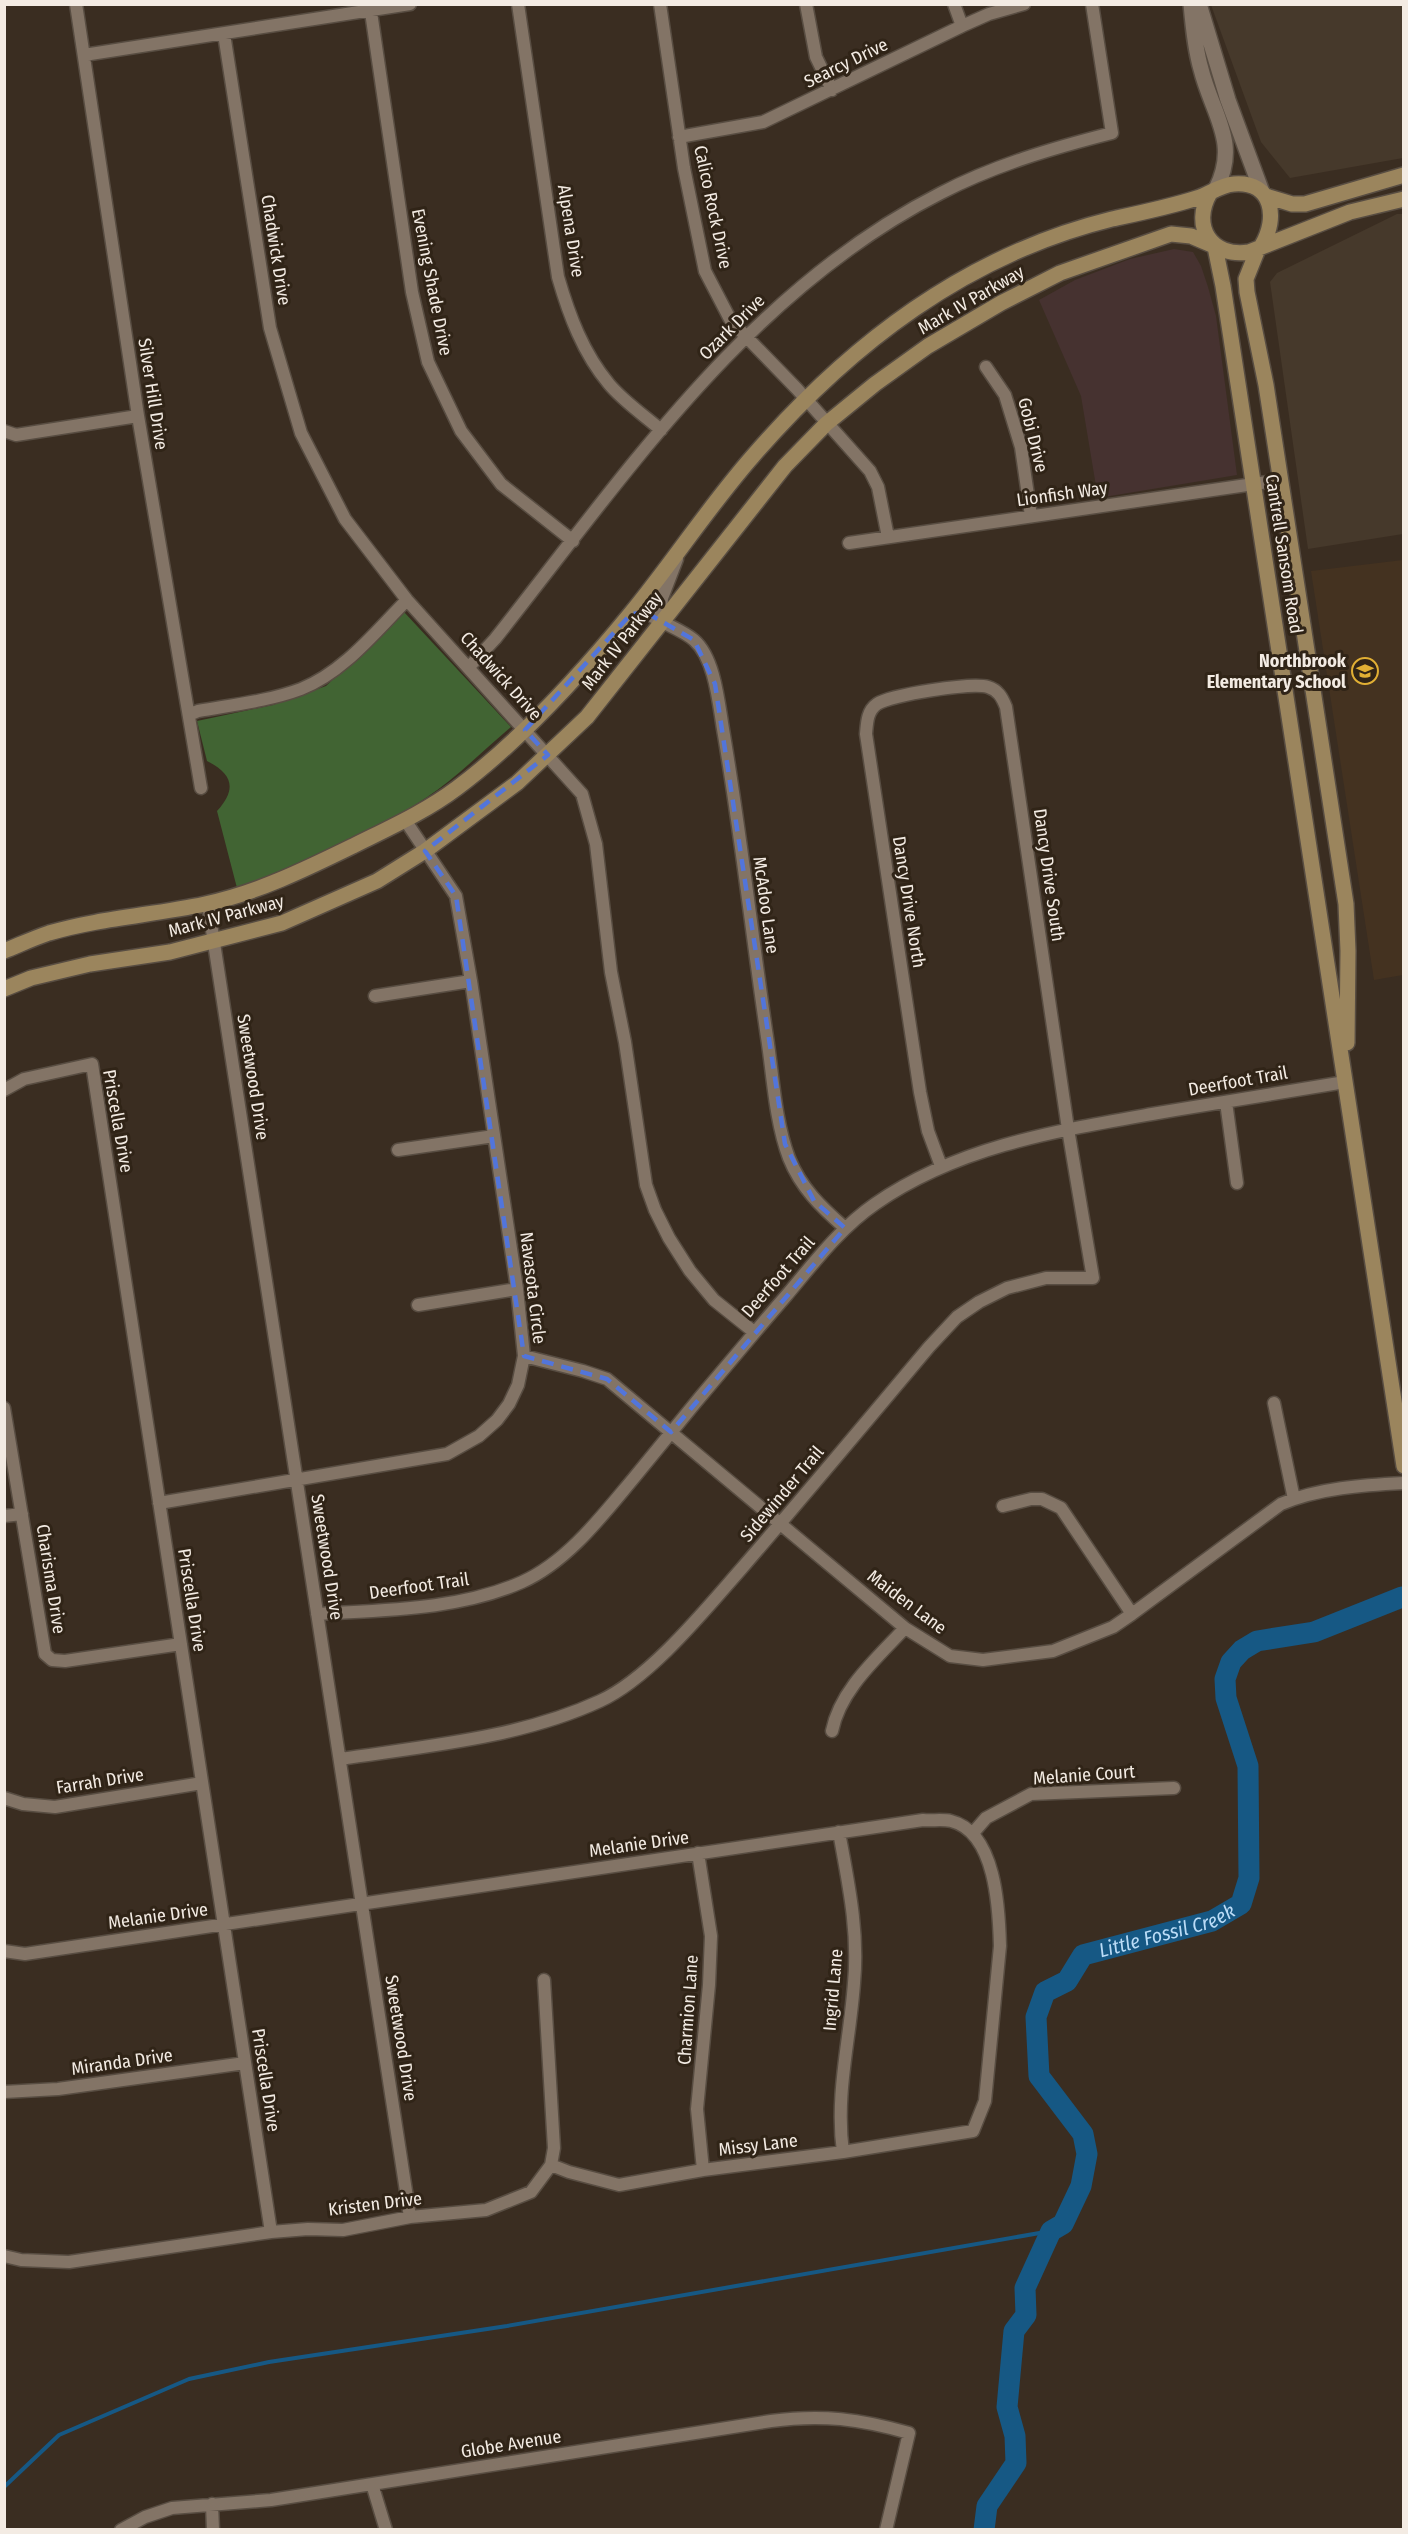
<svg xmlns="http://www.w3.org/2000/svg" width="1408" height="2534" viewBox="0 0 1408 2534" font-family="'Fira Sans Condensed',sans-serif">
<rect width="100%" height="100%" fill="#3a2d21"/>
<path fill="#463230" d="M1174 249 1193 252 1201 266 1208 287 1216 316 1237 475 1098 498 1081 396 1039 300 1075 280 1130 259Z"/>
<path fill="#46392b" d="M1211 5H1403V158L1290 178 1261 142Z
M1397 214H1403V534L1308 549 1270 282 1277 273Z"/>
<path fill="#443220" d="M1403 560V975L1374 980 1311 571Z"/>
<path fill="#416433" d="M404 612 511 727C490 745 470 764 449 781 388 829 308 861 237 888L217 811C237 789 233 774 207 761L197 721 273 705 326 686Z"/>
<g fill="none" stroke-linecap="round" stroke-linejoin="round">
<path stroke="#165884" stroke-width="4" d="M4 2487 59 2435 189 2379 269 2362 507 2326 1051 2231"/>
<path stroke="#165884" stroke-width="21" id="s1" d="M984 2530 987 2506 1016 2463 1015 2436 1007 2407 1014 2331 1026 2315 1025 2288 1051 2231 1063 2224 1081 2186 1087 2154 1083 2134 1039 2076 1036 2017 1045 1992 1067 1981 1083 1955 1212 1921 1241 1904 1249 1878 1248 1766 1226 1698 1225 1679 1231 1662 1242 1650 1257 1641 1314 1632 1402 1597"/>
<defs>
<path id="minor" d="M76 4 138 416 201 788
M518 4 558 277C569 315 583 353 609 384 623 401 645 416 661 430
M660 4 684 168 705 271 731 321 797 389 870 471 878 487 888 537
M806 4 816 57 832 90
M954 4 962 26
M371 12 412 292 428 362 461 431 501 484 573 541
M224 34 270 328 301 433 345 519 407 600 582 794 596 844 611 972 625 1042 646 1185 655 1210 669 1238 690 1271 714 1300 754 1332
M84 55 410 4
M679 137 763 122 962 26 989 14 1024 4
M986 367 1005 395 1021 447 1031 516
M4 431 16 435 138 416
M849 543 1281 480
M631 614 647 613C661 623 683 630 694 640 716 659 719 708 724 735 741 835 752 936 767 1037 773 1076 775 1121 789 1158 801 1188 821 1207 845 1228
M660 623 662 598 677 559
M469 667 495 639C625 475 749 290 941 193 995 165 1053 148 1112 133L1092 4
M189 715 198 711C232 705 269 701 301 689 344 672 376 631 407 600
M208 904 410 2217
M375 996 471 981
M4 1090 24 1079 92 1064 271 2232
M1226 1102 1237 1183
M398 1150 494 1136
M418 1305 517 1289
M524 1356 583 1371 607 1379 905 1628 950 1656 983 1660 1053 1651 1113 1627 1132 1614 1281 1504C1318 1488 1364 1485 1404 1483
M1274 1403 1294 1499
M4 1408 45 1654 52 1660 65 1661 181 1644
M159 1503 447 1454 479 1436 497 1420 509 1404 518 1385 524 1356 517 1289 471 981 456 896 405 820
M1003 1506 1031 1499H1042L1061 1508 1132 1614
M4 1516 22 1514
M317 1614C384 1610 459 1610 522 1582 567 1562 602 1516 633 1479 683 1417 734 1356 786 1296 813 1264 840 1228 875 1204 957 1147 1055 1131 1152 1114 1216 1103 1280 1093 1345 1082
M832 1731C840 1690 877 1658 905 1628
M340 1759C426 1746 520 1738 600 1701 650 1678 705 1610 742 1568 805 1495 867 1421 929 1347L957 1317 979 1302 1007 1288 1046 1278H1093L1068 1129 1006 707C1002 697 998 690 988 687 972 682 890 695 877 704 867 711 867 723 866 734L920 1092 928 1131 941 1166
M4 1798 23 1804 55 1807 202 1783
M839 1832C848 1882 859 1931 854 1983 850 2040 835 2095 843 2152
M973 1833 986 1818 1031 1794 1174 1788
M698 1853 711 1936 709 1985 697 2109 703 2170
M4 1951 25 1954 923 1820C932 1821 942 1819 951 1821 996 1832 999 1909 1000 1946L985 2101 973 2131 843 2152 703 2170 619 2185 569 2172 551 2165
M4 2092 58 2089 245 2063
M4 2256 21 2260 69 2262 271 2232 308 2229 343 2230 410 2217 486 2210 531 2192 551 2165 554 2148 544 1980
M372 2484 386 2530
M212 2504 213 2530
M121 2530 145 2517 172 2508 271 2500 771 2421C822 2414 860 2419 909 2433L886 2530"/>
<path id="tertiary" d="M1191 4C1193 26 1195 49 1201 69 1212 114 1240 142 1216 189
M1199 4 1228 100 1262 192"/>
<path id="secondary" d="M1210 193C1191 226 1211 258 1249 252L1350 212 1404 199
M1266 196 1292 204H1305L1404 175
M1215 247 1223 286 1404 1466
M1258 249 1246 279 1247 292 1266 385 1346 904 1348 951 1347 1043
M4 951C19 945 34 938 49 933 100 918 154 915 205 904 257 893 306 869 353 846 389 828 425 812 457 788 520 741 581 674 631 613 673 562 709 506 753 456 850 344 966 255 1112 219 1140 213 1169 207 1197 198 1210 194 1220 185 1234 184 1273 181 1278 218 1262 245
M4 989 31 978 90 964 170 952 282 923 377 881 425 851 517 783 587 717 785 466 826 424 875 384 928 346 1001 303 1060 273 1171 234 1191 236 1212 245"/>
</defs>
<use href="#minor" stroke="#584d42" stroke-width="15"/>
<use href="#tertiary" stroke="#584d42" stroke-width="18"/>
<use href="#secondary" stroke="#584d42" stroke-width="18"/>
<use href="#minor" stroke="#837466" stroke-width="12"/>
<use href="#tertiary" stroke="#837466" stroke-width="15"/>
<use href="#secondary" stroke="#9b855d" stroke-width="15"/>
</g>
<path fill="none" stroke="#5275db" stroke-width="4.5" stroke-dasharray="12 8" stroke-linejoin="round" d="M647 613 694 640 715 684 785 1144 814 1201 845 1228 671 1432 607 1379 524 1356 456 896 425 851 548 755 525 730 631 614Z"/>
<defs>
<symbol id="school-ring" viewBox="-11 -11 22 22"><circle r="9.5" fill="#302417" stroke="#e1af34" stroke-width="1.5"/><path d="M0-5L7-2L0 1L-7-2ZM-4 1L0 2.5L4 1V4Q0 6-4 4Z" fill="#e1af34"/></symbol>
</defs>
<g fill-rule="evenodd">
<use href="#school-ring" x="1350" y="656" width="30" height="30"/>
</g>
<g text-anchor="middle" stroke-width="6" stroke-linejoin="round" paint-order="stroke">
<g font-size="18" fill="#f3ebe3" stroke="#302417">
<text transform="translate(846 63) rotate(-26)" y="6">Searcy Drive</text>
<text transform="translate(713 207) rotate(78)" y="6">Calico Rock Drive</text>
<text transform="translate(571 231) rotate(81)" y="6">Alpena Drive</text>
<text transform="translate(276 250) rotate(81)" y="6">Chadwick Drive</text>
<text transform="translate(432 282) rotate(79)" y="6">Evening Shade Drive</text>
<text transform="translate(971 300) rotate(-30)" y="6">Mark IV Parkway</text>
<text transform="translate(732 327) rotate(-45)" y="6">Ozark Drive</text>
<text transform="translate(153 394) rotate(81)" y="6">Silver Hill Drive</text>
<text transform="translate(1033 435) rotate(76)" y="6">Gobi Drive</text>
<text transform="translate(1062 494) rotate(-8)" y="6">Lionfish Way</text>
<text transform="translate(1284 554) rotate(81)" y="6">Cantrell Sansom Road</text>
<text transform="translate(622 641) rotate(-52)" y="6">Mark IV Parkway</text>
<text transform="translate(501 676) rotate(48)" y="6">Chadwick Drive</text>
<text transform="translate(1049 875) rotate(82)" y="6">Dancy Drive South</text>
<text transform="translate(909 902) rotate(81)" y="6">Dancy Drive North</text>
<text transform="translate(766 905) rotate(82)" y="6">McAdoo Lane</text>
<text transform="translate(226 916) rotate(-15)" y="6">Mark IV Parkway</text>
<text transform="translate(253 1077) rotate(81)" y="6">Sweetwood Drive</text>
<text transform="translate(1238 1081) rotate(-10)" y="6">Deerfoot Trail</text>
<text transform="translate(118 1121) rotate(80)" y="6">Priscella Drive</text>
<text transform="translate(778 1277) rotate(-49)" y="6">Deerfoot Trail</text>
<text transform="translate(533 1288) rotate(83)" y="6">Navasota Circle</text>
<text transform="translate(782 1494) rotate(-50)" y="6">Sidewinder Trail</text>
<text transform="translate(327 1557) rotate(81)" y="6">Sweetwood Drive</text>
<text transform="translate(51 1579) rotate(81)" y="6">Charisma Drive</text>
<text transform="translate(419 1586) rotate(-8)" y="6">Deerfoot Trail</text>
<text transform="translate(192 1600) rotate(81)" y="6">Priscella Drive</text>
<text transform="translate(907 1602) rotate(37)" y="6">Maiden Lane</text>
<text transform="translate(1084 1775) rotate(-4)" y="6">Melanie Court</text>
<text transform="translate(100 1781) rotate(-9)" y="6">Farrah Drive</text>
<text transform="translate(639 1844) rotate(-8)" y="6">Melanie Drive</text>
<text transform="translate(158 1916) rotate(-8)" y="6">Melanie Drive</text>
<text transform="translate(833 1990) rotate(-85)" y="6">Ingrid Lane</text>
<text transform="translate(688 2010) rotate(-86)" y="6">Charmion Lane</text>
<text transform="translate(401 2038) rotate(81)" y="6">Sweetwood Drive</text>
<text transform="translate(122 2062) rotate(-8)" y="6">Miranda Drive</text>
<text transform="translate(266 2080) rotate(81)" y="6">Priscella Drive</text>
<text transform="translate(758 2145) rotate(-7)" y="6">Missy Lane</text>
<text transform="translate(375 2204) rotate(-7)" y="6">Kristen Drive</text>
<text transform="translate(511 2444) rotate(-9)" y="6">Globe Avenue</text>
</g>
<g font-size="18" font-weight="bold" fill="#f3ebe3" stroke="#302417" text-anchor="end">
<text x="1346" y="667">Northbrook<tspan x="1346" dy="21">Elementary School</tspan></text>
</g>
<g font-size="20" font-style="italic" fill="#bbdcf7" stroke="#302417">
<text dy="7" stroke="none"><textPath href="#s1" startOffset="729">Little Fossil Creek</textPath></text>
</g>
</g>
<rect width="1408" height="2534" fill="none" stroke="#f3ebe3" stroke-width="12"/>
</svg>
